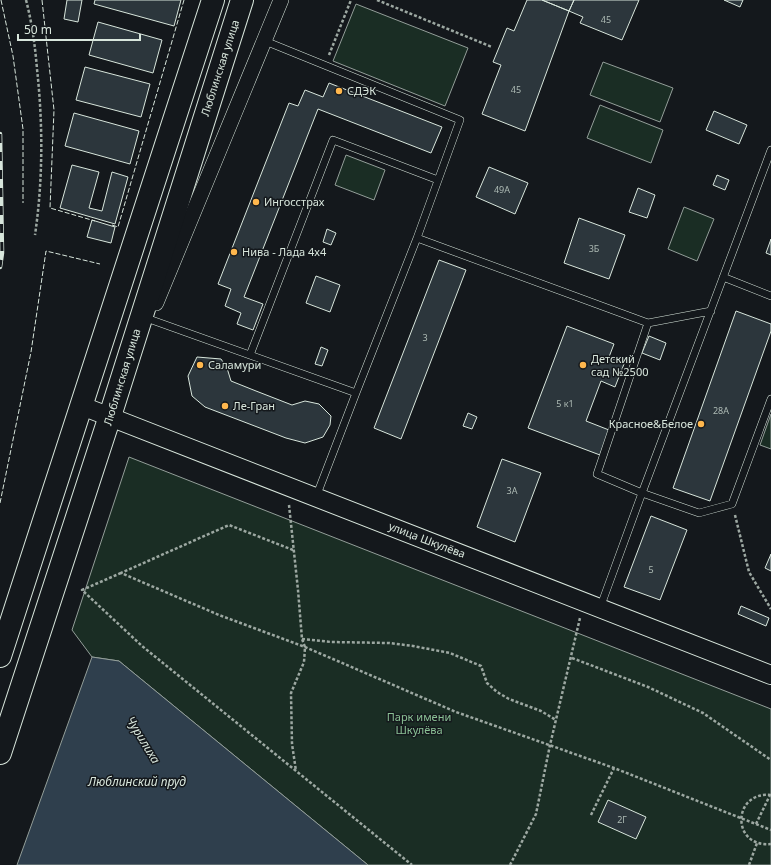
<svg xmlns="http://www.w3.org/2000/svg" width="771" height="865" viewBox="0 0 771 865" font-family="'Noto Sans',sans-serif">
<rect width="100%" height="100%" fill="#14181c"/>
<path fill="#1a2d24" stroke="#939e99" d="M356 4 468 48 445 106 333 61Z
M603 62 673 88 660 122 590 95Z
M600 105 663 130 651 163 587 138Z
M346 155 385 170 374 200 335 185Z
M684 207 714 219 697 261 668 249Z
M771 414V449L760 445Z
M129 457 771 709V865H368L119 661 92 657 72 630Z"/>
<path fill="#2f3f4d" stroke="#939e99" d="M92 657 119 661 368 865H17Z"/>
<path fill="#2c363c" stroke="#d8e6dc" d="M67 0H82L78 22 64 19Z
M95 0H181L174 26 94 4Z
M527 0H542L569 11 525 131 482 114 501 65 493 62 507 28 514 31Z
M542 0H574L569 11Z
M574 0H639L622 40 580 23 583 17 569 11Z
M724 0H743L740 7Z
M98 22 162 40 153 73 89 55Z
M85 67 150 84 141 117 76 100Z
M329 83 442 127 431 153 318 109 244 297 263 304 253 330 237 324 241 313 225 306 231 289 218 284 289 103 298 106 305 90 323 97Z
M714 111 747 125 739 144 706 130Z
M74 113 139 131 130 164 65 146Z
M72 165 99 172 89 208 102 211 112 172 128 177 115 224 60 208Z
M489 167 528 183 515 214 476 197Z
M717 175 729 180 725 190 713 185Z
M638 188 655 195 647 218 629 212Z
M579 218 625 235 609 279 564 263Z
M92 220 115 227 111 243 87 237Z
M327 229 336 233 331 245 323 242Z
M771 239V255L766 253Z
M439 260 466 270 401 439 374 428Z
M316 276 340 285 330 312 306 303Z
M736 311 771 324V331L710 501 673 488Z
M567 326 614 344 609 357 624 364 615 387 601 381 586 421 609 430 600 455 528 428Z
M649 336 666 343 660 360 642 353Z
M321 347 328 350 322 366 315 364Z
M197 357 221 359 227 368 231 381 256 391 292 405 305 401 319 404 331 416 330 425 323 437 305 443 286 438 205 407 192 396 188 376Z
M468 413 477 417 472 429 463 426Z
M502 459 541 473 515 542 477 527Z
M651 516 687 530 660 600 624 587Z
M771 554V571L765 568Z
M741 606 769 618 766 626 738 614Z
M608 800 646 817 636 839 598 822Z"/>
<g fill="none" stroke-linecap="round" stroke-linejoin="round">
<defs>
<path id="service" d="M265 41 460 120 417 238 648 323 597 474 642 493 600 608
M771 150 642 493 699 513 732 504 771 399
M723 277 771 296
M149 319 356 393 417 238
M648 323 711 311
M250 355 333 140 438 180
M316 497 356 393"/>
<path id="minor" d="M156 303 281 0"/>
<path id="tertiary" d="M82 406 771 675"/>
<path id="primary" d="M0 656 213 0
M0 753 110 416 242 0"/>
</defs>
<use href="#service" stroke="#d8e6dc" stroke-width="8"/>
<use href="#minor" stroke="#d8e6dc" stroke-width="16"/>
<use href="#tertiary" stroke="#d8e6dc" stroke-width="20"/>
<use href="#primary" stroke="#d8e6dc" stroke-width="24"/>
<path stroke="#9da8a2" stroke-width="2.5" stroke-dasharray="3 2" stroke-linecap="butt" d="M26 0C32 23 35 45 37 69 43 124 43 180 35 235
M377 0 492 47
M329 55 351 0
M289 505 298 590 302 639 305 647 304 662 291 693 292 744 296 771
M735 515 749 572 771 609
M293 550 229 525 121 573 219 615 305 647 456 712 614 768 771 830
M121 573 82 590 142 646 412 865
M302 639 331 642 389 643 413 646 450 653 481 666 487 683 497 692 509 699 541 711 556 720
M572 658 648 687 703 713 771 760
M771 795C732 791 731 848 771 844
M591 815 614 768
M756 824 771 793
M510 865 536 814 550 745 580 618
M749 865 757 843"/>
<use href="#service" stroke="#14181c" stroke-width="7"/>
<use href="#minor" stroke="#14181c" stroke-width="15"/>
<use href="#tertiary" stroke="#14181c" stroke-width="18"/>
<use href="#primary" stroke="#14181c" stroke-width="22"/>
<defs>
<path id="rail" d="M0 134 2 253 0 267"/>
</defs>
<use href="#rail" stroke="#d8e6dc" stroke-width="4.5"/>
<use href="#rail" stroke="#14181c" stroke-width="3" stroke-dasharray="9" stroke-linecap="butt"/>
<path stroke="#d8e6dc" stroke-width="1" stroke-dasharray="5 2" stroke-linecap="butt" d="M1 0 13 56 23 129V203
M42 0 54 110 50 208 95 221
M112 225 118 227 184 0
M0 503 31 352 46 251 100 264"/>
</g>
<g fill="#ffb74d" stroke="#14181c" stroke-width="1.5">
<circle cx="339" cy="91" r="4"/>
<circle cx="256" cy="202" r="4"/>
<circle cx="234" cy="252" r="4"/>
<circle cx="200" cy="365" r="4"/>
<circle cx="583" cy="365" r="4"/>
<circle cx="225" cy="406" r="4"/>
<circle cx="701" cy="424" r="4"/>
</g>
<g text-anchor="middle" stroke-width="3" stroke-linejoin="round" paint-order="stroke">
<g font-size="9" fill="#adbab4">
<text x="606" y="23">45</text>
<text x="516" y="93">45</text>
<text x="502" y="193">49А</text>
<text x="594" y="252">3Б</text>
<text x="425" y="341">3</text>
<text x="565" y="407">5 к1</text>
<text x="721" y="414">28А</text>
<text x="512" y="494">3А</text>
<text x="651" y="573">5</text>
<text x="622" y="823">2Г</text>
</g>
<g font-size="11" fill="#d8e6dc" stroke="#14181c">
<text transform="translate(220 68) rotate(-72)" y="4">Люблинская улица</text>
<text transform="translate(122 377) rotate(-73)" y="4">Люблинская улица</text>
<text transform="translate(427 540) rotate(21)" y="4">улица Шкулёва</text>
</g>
<g font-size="11" fill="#d8e6dc" stroke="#14181c" text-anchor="start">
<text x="347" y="95">СДЭК</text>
<text x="264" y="206">Ингосстрах</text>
<text x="242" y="256">Нива - Лада 4х4</text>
<text x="591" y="363">Детский<tspan x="591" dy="13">сад №2500</tspan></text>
<text x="208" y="369">Саламури</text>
<text x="233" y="410">Ле-Гран</text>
<text x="693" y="428" text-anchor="end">Красное&amp;Белое</text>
</g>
<g font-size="11" fill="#8ac095" stroke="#14181c">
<text x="419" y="721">Парк имени<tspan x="419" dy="13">Шкулёва</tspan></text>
</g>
<g font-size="12" font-style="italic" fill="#d8e6dc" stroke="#14181c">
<text transform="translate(143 740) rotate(59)" y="4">Чурилиха</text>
<text x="137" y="786">Люблинский пруд</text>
</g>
</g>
<path d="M18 34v6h122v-6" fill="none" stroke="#d8e6dc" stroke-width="2"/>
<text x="24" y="34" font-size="12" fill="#d8e6dc" stroke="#14181c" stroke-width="3" paint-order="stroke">50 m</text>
</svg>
